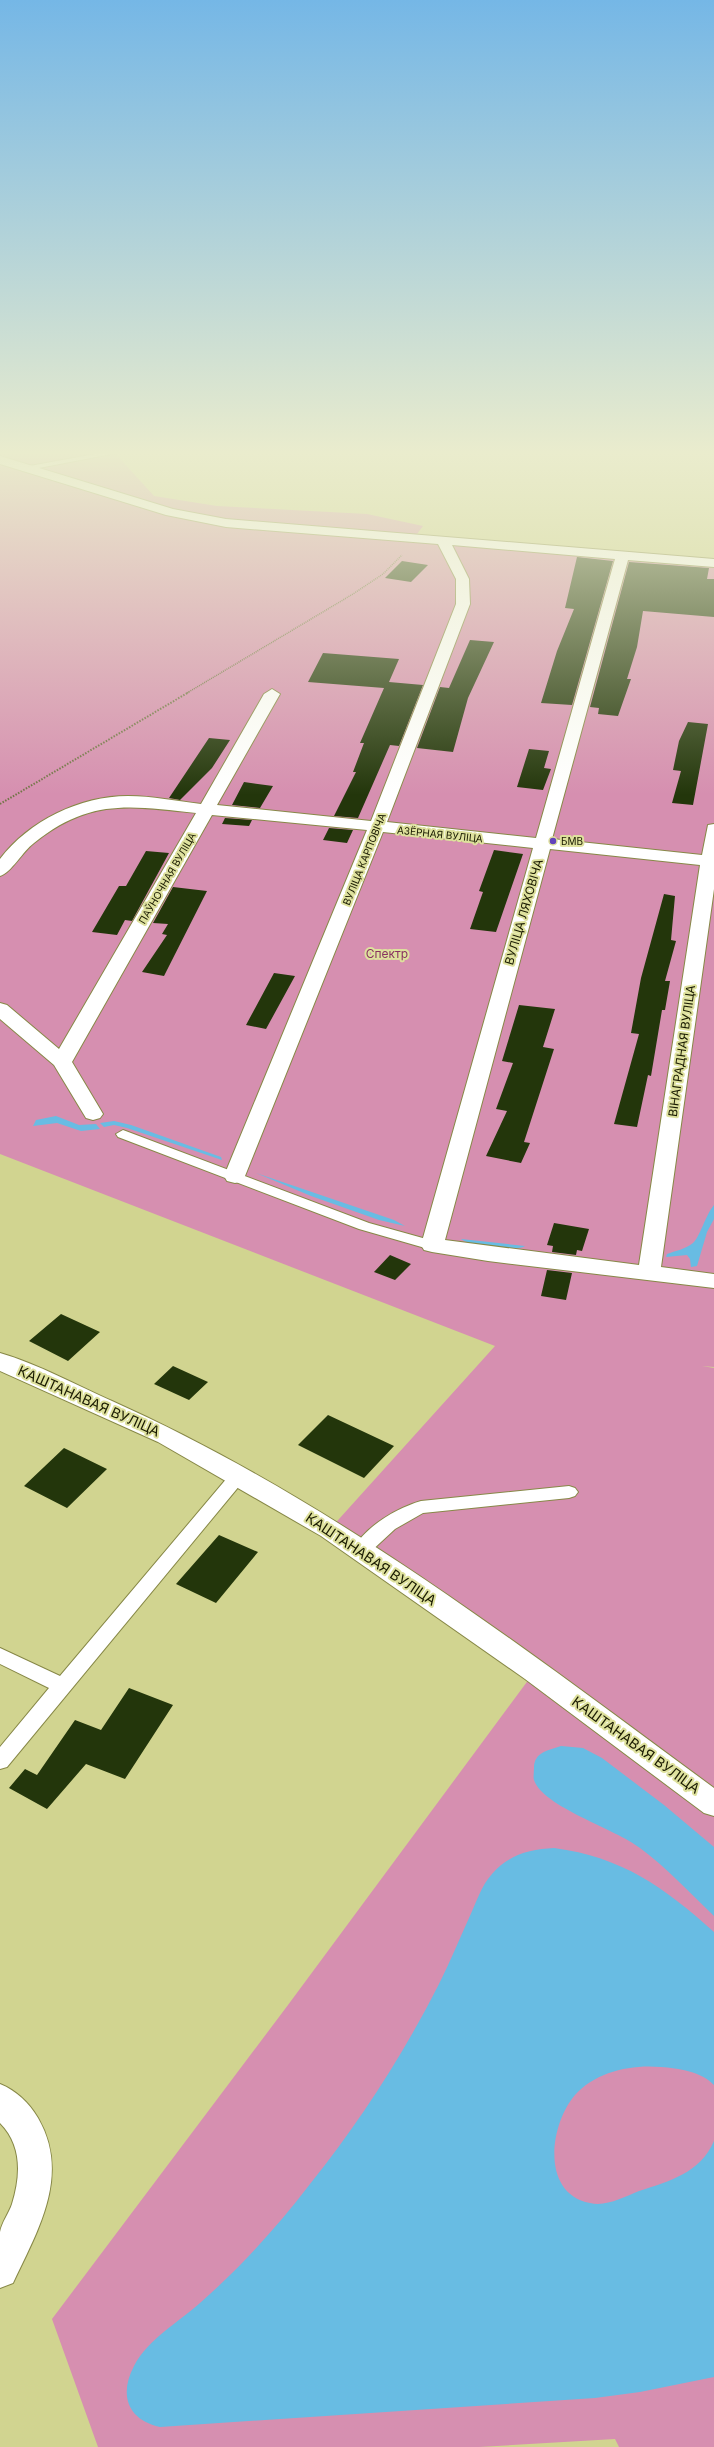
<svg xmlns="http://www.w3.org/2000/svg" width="714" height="2447" viewBox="0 0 714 2447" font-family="Inter,sans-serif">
<rect width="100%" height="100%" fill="#d1d490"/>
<path fill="#d68fb0" d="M0 453H115L154 496 217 506 367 514 423 526 414 538 714 563V1367L702 1366 714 1368V2447H619L615 2439 479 2447H98L52 2319 288 2005 535 1671 330 1529 495 1346 0 1154Z"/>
<path fill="#68bce3" d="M56 1116 79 1125 96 1124 100 1129 81 1131 57 1123 33 1126 36 1120Z
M114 1121 131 1125 221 1157 222 1160 127 1128 114 1125 104 1127 100 1123Z
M256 1173 394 1220 405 1226 379 1220 311 1196Z
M714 1205V1219L707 1232 697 1266 691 1267 690 1259 687 1255 666 1257 667 1254C675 1251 686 1249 693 1243 700 1237 705 1216 714 1205Z
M461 1239 525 1246C518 1252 466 1245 461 1239Z
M561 1746 583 1748 602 1758 664 1805 714 1847V1916C690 1893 667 1868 640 1848 616 1829 543 1807 534 1780 533 1777 534 1772 534 1768 534 1752 549 1750 561 1746Z
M554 1848C622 1857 664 1887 714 1932V2085C702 2072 678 2068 661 2067 631 2064 595 2072 575 2095 550 2124 540 2193 590 2203 606 2207 624 2197 639 2191 670 2181 700 2173 714 2141V2377L640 2392 595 2398 160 2427C127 2420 119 2394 134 2366 148 2339 179 2322 200 2303 241 2267 277 2227 310 2184 359 2123 403 2055 439 1984 450 1962 459 1940 469 1918 476 1903 481 1886 492 1874 508 1855 530 1849 554 1848Z"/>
<path fill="#23360b" d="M577 557 613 561 572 705 541 703 557 651 574 609 565 608Z
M402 561 428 565 411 582 385 578Z
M629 562 709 568 707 579H714V617L643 611 637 647 627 679H631L618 716 598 714 599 708 590 707Z
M470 640 494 642 468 698 453 752 417 748 440 687 449 688Z
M323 653 399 659 389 682 423 685 399 746 390 745 358 818 334 816 356 772H353L364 743H360L384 688 308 682Z
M688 722 708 724 693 805 672 803 681 771 673 770 679 741Z
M209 738 230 740 212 768 180 800 169 798Z
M529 749 549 751 544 768 551 769 543 790 517 787Z
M244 782 273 786 260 808 232 805Z
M225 818 252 820 249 826 222 824Z
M329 828 353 830 347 843 323 840Z
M494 850 523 854 496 932 470 929 483 892 479 891Z
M146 851 169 853 132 921 125 920 117 935 92 932 119 886H126Z
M173 887 207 891 164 976 142 972 167 935 162 934 168 924 153 923Z
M664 894 675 896 671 940 676 941 665 981H670L665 1010H662L651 1076 648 1075 637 1127 614 1124 639 1034 631 1033 641 978Z
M274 973 295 976 266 1029 246 1025Z
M519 1005 555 1009 543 1047 554 1049 524 1142 530 1143 521 1163 486 1156 507 1111 496 1109 513 1063 502 1061Z
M554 1223 589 1229 582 1251 577 1250 576 1255 552 1252 553 1246 547 1245Z
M390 1255 411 1264 395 1280 374 1272Z
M547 1270 572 1273 566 1300 541 1296Z
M61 1314 100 1332 68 1361 29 1341Z
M173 1366 208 1382 189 1400 154 1384Z
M328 1415 394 1446 364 1478 298 1445Z
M64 1448 107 1469 67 1508 24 1486Z
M219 1535 258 1552 216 1603 176 1584Z
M129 1688 173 1705 125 1779 86 1764 47 1809 9 1788 25 1769 37 1775 75 1720 101 1730Z"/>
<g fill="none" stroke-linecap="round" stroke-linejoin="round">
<defs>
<path id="lane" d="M100 453H117L23 471 19 468Z
M123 1130 369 1223 437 1242 440 1245 432 1250 359 1229 118 1137 116 1134Z
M239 1469 245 1471 248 1475 245 1479 7 1767 0 1769V1747L49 1688 0 1664V1648L60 1676 233 1471Z
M569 1486 575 1488 578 1492 575 1496 569 1498 423 1513 395 1529 368 1554 362 1556 356 1554 353 1549C366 1526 397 1508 421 1501Z"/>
<path id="street" d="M0 456 173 509 226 519 714 559V567L628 560 552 839 702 855 708 825 714 824V889L661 1267 714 1274V1288L488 1261 432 1252 424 1250 421 1245 533 848 383 832 243 1181 235 1183 227 1181 224 1176 367 830 212 815 72 1062 103 1114 100 1118 93 1120 86 1118 54 1065 0 1019V1003L7 1005 59 1049 196 813C130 806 90 798 34 843 23 851 11 873 0 876V859C29 821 80 796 128 796 152 796 177 801 201 804L264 694 272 689 280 694 217 805 371 821 456 604V579L438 544 226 527 166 515 0 464ZM452 545 615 559 536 838 387 822 470 604 469 579ZM550 849 700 865 639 1265 445 1240Z
M0 1353C38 1364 76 1385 112 1401 331 1499 522 1647 714 1788V1816L704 1813 525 1679 321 1536 158 1442 0 1371Z
M0 2084C17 2091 29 2103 38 2118 71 2175 38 2230 13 2283L0 2288C0 2272 0 2247 0 2232 2 2222 9 2213 12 2204 21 2175 22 2145 0 2123Z"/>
</defs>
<use href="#lane" stroke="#878847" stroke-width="2"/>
<use href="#street" stroke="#878847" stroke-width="2"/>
<path stroke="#727446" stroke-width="1.5" stroke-dasharray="1 1" stroke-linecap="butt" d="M187 693 353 594 383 574 402 555"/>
<path stroke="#727446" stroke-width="2" stroke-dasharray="1.5 1.5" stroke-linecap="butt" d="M0 804 189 692"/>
<use href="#lane" fill="#fff" fill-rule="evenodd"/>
<use href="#street" fill="#fff" fill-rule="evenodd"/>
</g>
<linearGradient id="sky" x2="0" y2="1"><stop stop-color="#75b7e6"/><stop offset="0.57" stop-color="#eaeccd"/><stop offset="1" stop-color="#eaeccd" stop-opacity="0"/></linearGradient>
<rect width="714" height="795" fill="url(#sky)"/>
<circle fill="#6243bc" stroke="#dee19d" stroke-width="1.5" cx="553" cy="841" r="4"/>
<g text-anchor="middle" stroke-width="4" stroke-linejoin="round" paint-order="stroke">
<g font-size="10" fill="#191a01" stroke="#dee19d">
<text transform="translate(440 834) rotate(6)" y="4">АЗЁРНАЯ ВУЛІЦА</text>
<text transform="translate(364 859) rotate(-68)" y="4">ВУЛІЦА КАРПОВІЧА</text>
<text transform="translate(167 878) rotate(-60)" y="4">ПАЎНОЧНАЯ ВУЛІЦА</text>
</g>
<g font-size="10" fill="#191a01" stroke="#dee19d" text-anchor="start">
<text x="561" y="845">БМВ</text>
</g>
<g font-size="12" fill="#191a01" stroke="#dee19d">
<text transform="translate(524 912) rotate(-74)" y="4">ВУЛІЦА ЛЯХОВІЧА</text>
<text transform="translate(682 1051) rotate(-82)" y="4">ВІНАГРАДНАЯ ВУЛІЦА</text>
</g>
<g font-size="12" fill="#893261" stroke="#dee19d">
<text x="387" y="958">Спектр</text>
</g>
<g font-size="14" fill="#191a01" stroke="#dee19d">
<text transform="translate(89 1401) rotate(24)" y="5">КАШТАНАВАЯ ВУЛІЦА</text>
<text transform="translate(371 1559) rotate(34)" y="5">КАШТАНАВАЯ ВУЛІЦА</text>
<text transform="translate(636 1745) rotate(36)" y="5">КАШТАНАВАЯ ВУЛІЦА</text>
</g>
</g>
</svg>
